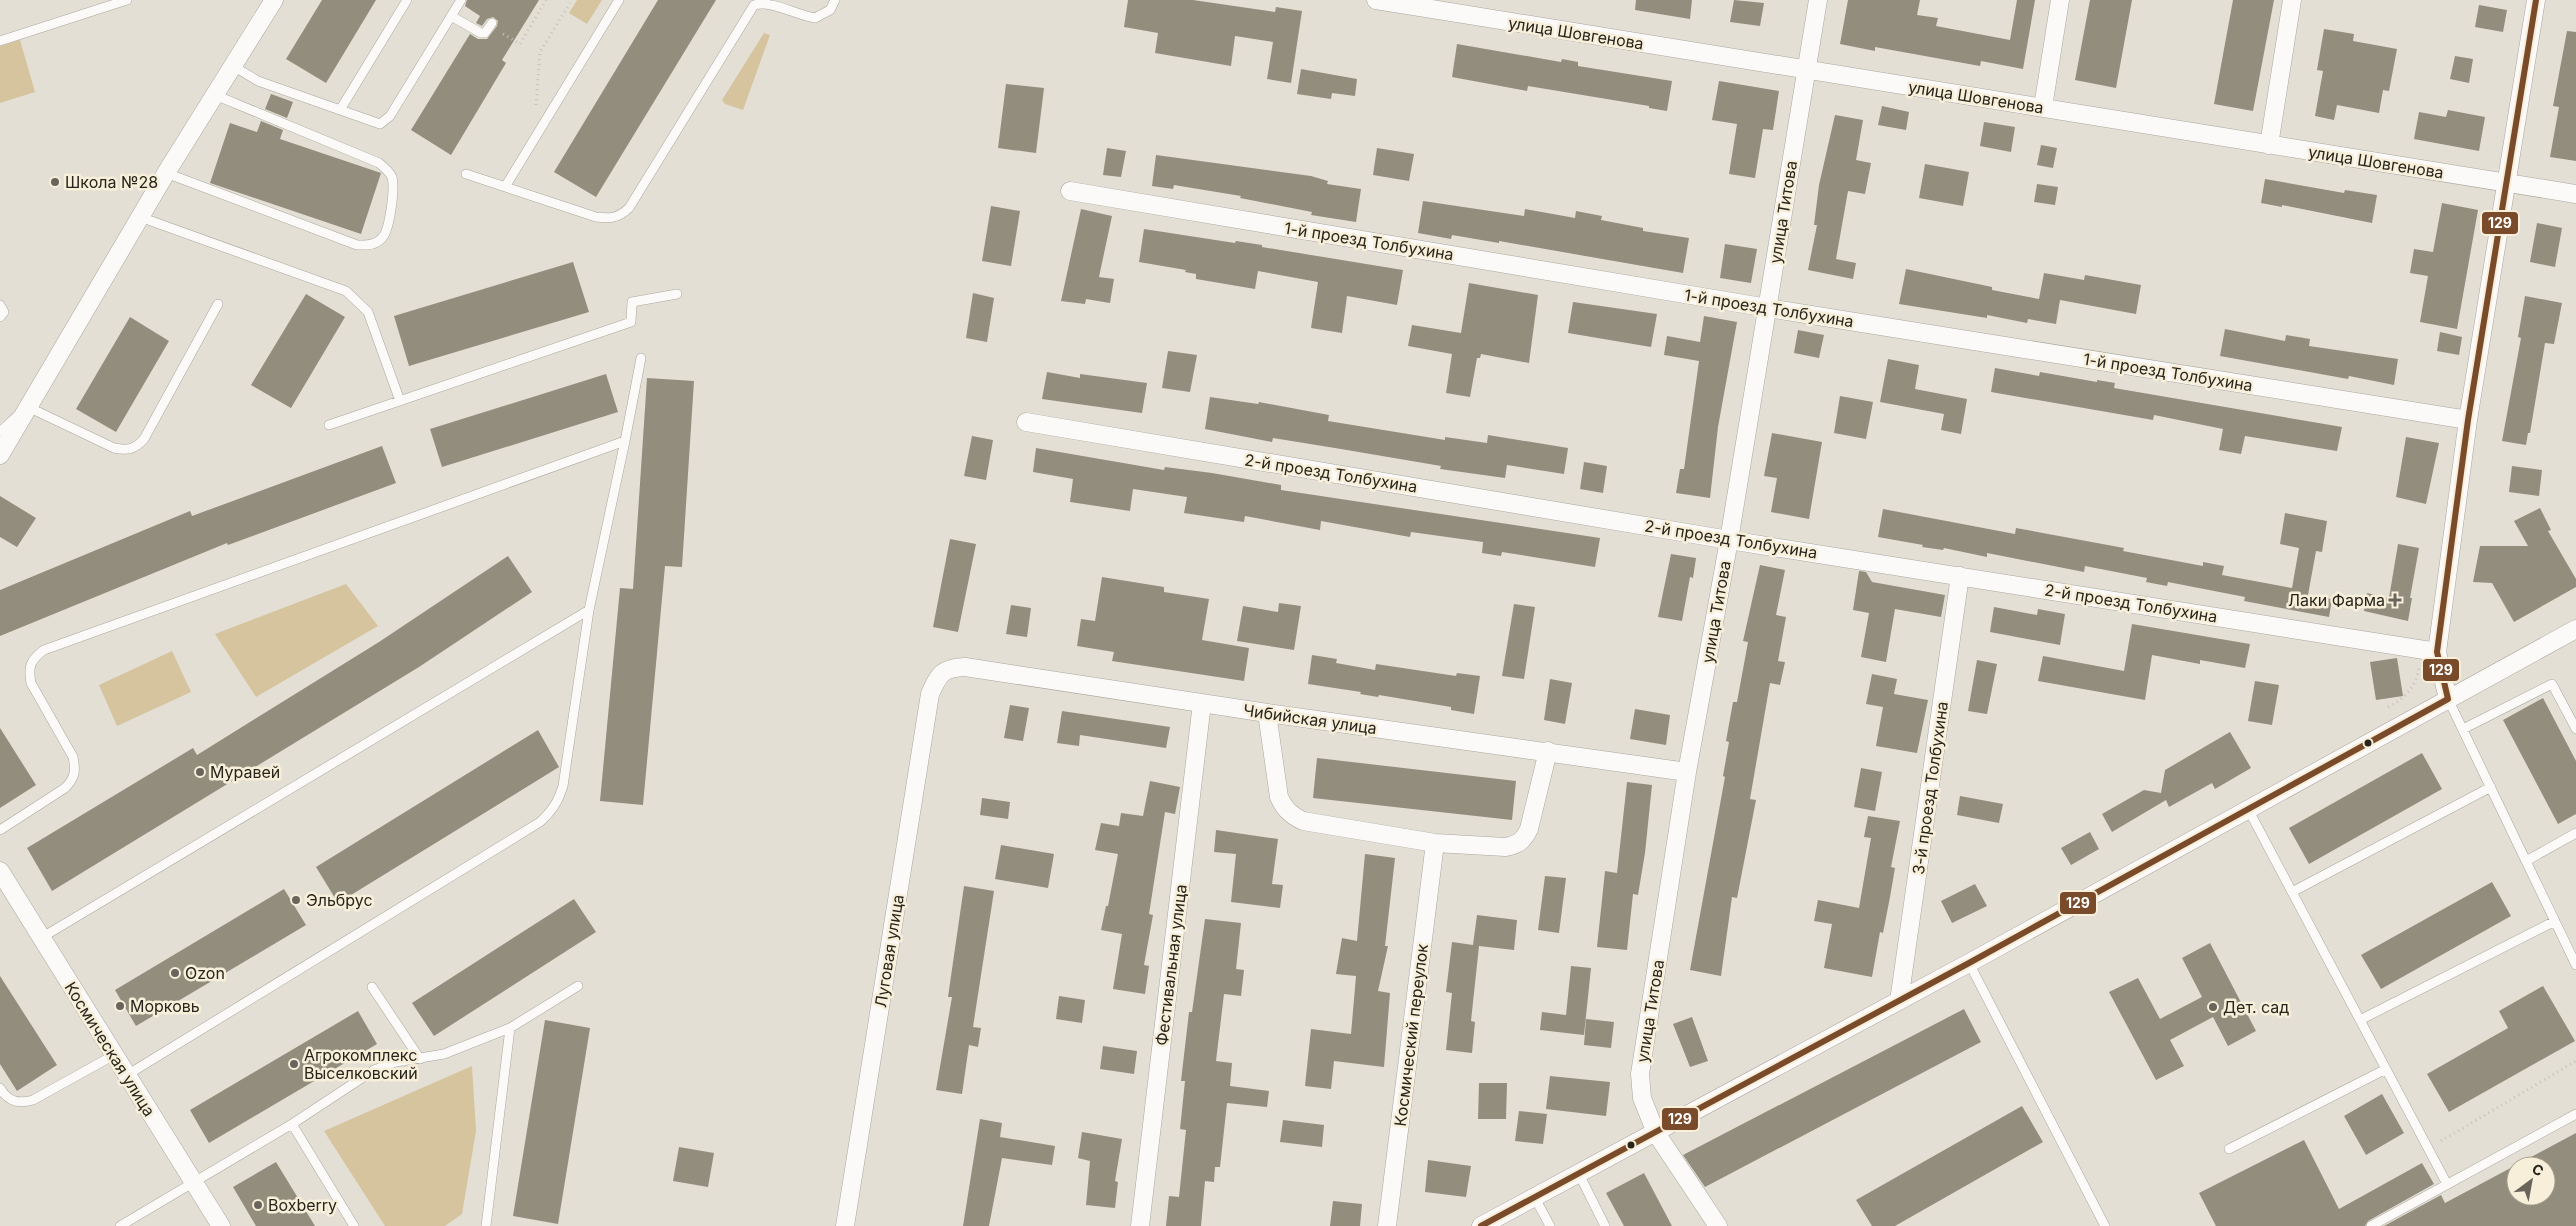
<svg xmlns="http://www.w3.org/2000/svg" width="2576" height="1226" viewBox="0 0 2576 1226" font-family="Inter,sans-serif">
<rect width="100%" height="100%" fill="#e4dfd4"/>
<path fill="#d5c49e" d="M577 0H602L587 24 569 13Z
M764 33 770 35 743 110 725 104 722 100Z
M20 40 35 92 0 103V46Z
M346 584 378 626 256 697 215 634Z
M172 651 191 692 117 726 99 685Z
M472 1066 476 1131 462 1214 445 1226H385L324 1131Z"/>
<path fill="#938d7e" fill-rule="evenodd" d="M322 0H376L326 83 286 59Z
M467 0H539L502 60 506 63 451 155 411 130 470 34 478 39H487L497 26 498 21 493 17 487 19 482 26 476 23 480 16 465 6Z
M658 0H716L596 197 554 172Z
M1128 0H1193L1275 12 1276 7 1302 11 1291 83 1267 79 1273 42 1235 36 1231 66 1155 53 1158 33 1124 27Z
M1636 0H1692L1690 19 1635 10Z
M1734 0 1764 3 1760 26 1730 22Z
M1848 0H1920L1917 15 1938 18 1936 26 2010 40 2017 0H2035L2023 69 1981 61 1980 66 1875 47V51L1840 44Z
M2090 0H2132L2116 88 2075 80Z
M2233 0H2274L2253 111 2214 104Z
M2479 5 2507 10 2503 32 2475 27Z
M2324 29 2354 34 2353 41 2397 49 2389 91 2383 90 2379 113 2337 105 2334 120 2315 116 2323 71 2317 70Z
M2567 31 2576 32V161L2550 157 2559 107 2553 106Z
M1457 44 1561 62 1562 59 1578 62V66L1672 81 1667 111 1649 108V106L1528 86 1527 91 1452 77Z
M2455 56 2473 59 2469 83 2450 79Z
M1301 69 1357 79 1355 96 1332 93 1331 99 1297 94Z
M1719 81 1779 91 1773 130 1763 129 1755 178 1729 174 1737 124 1712 120Z
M1006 84 1044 88 1036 153 998 148Z
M271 94 293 102 287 118 265 109Z
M1882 106 1909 112 1906 130 1878 125Z
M2448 110 2485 117 2479 151 2414 139 2419 112 2446 117Z
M1835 115 1863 120 1856 160 1871 163 1865 194 1848 191 1836 259 1856 263 1853 279 1808 270 1817 225H1814L1819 185Z
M261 121 283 130 280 139 381 173 361 234 210 183 230 123 257 132Z
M1984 122 2015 127 2011 152 1980 146Z
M2041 145 2057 148 2053 168 2037 165Z
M1107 148 1126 151 1121 177 1103 175Z
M1377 148 1414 154 1409 181 1373 175Z
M1156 155 1311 176 1328 181 1327 184 1361 189 1356 222 1311 215 1312 212 1240 198 1241 196 1174 185 1173 189 1152 186Z
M1925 164 1969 172 1963 206 1919 198Z
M2265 179 2344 193 2345 190 2377 195 2372 223 2282 205V207L2261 203Z
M2037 184 2058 187 2055 205 2034 202Z
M1423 201 1524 216 1525 209 1575 218 1576 211 1602 216 1601 220 1643 228V231L1689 238 1683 273 1499 241V243L1452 235 1451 239 1418 233Z
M2442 203 2478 210 2457 329 2420 322 2428 276 2410 273 2414 249 2433 252Z
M991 206 1020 211 1011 266 982 261Z
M1081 209 1112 216 1099 277 1114 279 1110 303 1086 299 1085 304 1061 301Z
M2537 223 2562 228 2555 267 2530 262Z
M1144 229 1235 243 1236 241 1262 245V247L1403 270 1397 305 1347 296 1342 333 1311 328 1318 282 1258 271 1255 289 1196 279V274L1185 272 1186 270 1139 262Z
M1725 244 1757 249 1751 283 1720 278Z
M573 262 589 312 409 366 394 316Z
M1906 269 1992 287V290L2039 299 2044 273 2084 280 2085 275 2141 285 2136 314 2060 300 2056 324 2028 319 2027 323 1987 315V318L1899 304Z
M1469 283 1538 295 1529 363 1481 354 1480 358H1477L1470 397 1446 393 1452 354 1408 346 1412 325 1461 333Z
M973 293 994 298 987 342 966 338Z
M306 294 345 317 291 408 251 385Z
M2525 296 2562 303 2554 344 2545 343 2530 433H2528L2526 445 2502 441 2521 338 2518 337Z
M1573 302 1657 314 1651 347 1568 333Z
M1704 316 1737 322 1718 427 1710 498 1676 493 1680 469H1684L1699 361 1664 355 1667 336 1700 342Z
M130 317 169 341 116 432 76 409Z
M2225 329 2285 341 2286 335 2310 339 2309 346 2398 359 2394 385 2349 376 2348 379 2220 356Z
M1798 330 1824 335 1819 358 1794 353Z
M2440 332 2462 337 2459 355 2437 351Z
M1168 351 1197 355 1190 392 1162 388Z
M1888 359 1919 365 1915 389 1967 399 1961 434 1941 430 1944 414 1880 402Z
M1995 368 2039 376 2040 372 2097 382V380L2115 383 2114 388 2342 427 2337 451 2245 436 2241 454 2219 450 2223 429 2154 415 2153 420 1991 392Z
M1047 372 1080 378V374L1147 383 1142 413 1042 399Z
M606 374 618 412 442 467 430 429Z
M647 378 694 381 682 567 665 566 643 805 600 801 620 588 633 589Z
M1840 396 1873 402 1866 439 1834 433Z
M1210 397 1258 404 1259 402 1329 415 1328 421 1445 440V437L1487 443 1488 435 1568 448 1564 474 1507 465 1505 478 1440 469 1441 466 1341 449 1273 438 1272 442 1205 429Z
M1772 433 1822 442 1809 519 1771 512 1777 478 1764 476Z
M972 436 993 440 986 480 964 476Z
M2406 437 2439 443 2426 504 2396 497Z
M382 446 396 483 228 545 227 543 0 636V590L190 511 192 516Z
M1036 448 1164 470 1165 467 1212 473 1281 485V490L1600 538 1595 567 1502 552 1501 556 1482 553 1483 542 1411 532 1410 537 1321 521 1320 530 1245 516 1244 522 1184 513 1187 497 1133 489 1130 511 1070 502 1073 479 1033 472Z
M1584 462 1607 466 1603 493 1580 489Z
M2512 466 2542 470 2539 496 2509 492Z
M0 496 36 518 17 547 0 537Z
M2540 508 2551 530 2548 531 2576 579V587L2514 622 2492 583 2473 582 2480 546H2528L2514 521Z
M1883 509 2015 534 2016 528 2124 548 2123 551 2203 566V562L2224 566 2222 575 2292 588 2299 548 2280 544 2285 513 2327 521 2322 552 2316 551 2308 595 2332 599 2329 617 2244 601 2245 597 2168 582 2167 586 2146 582 2147 578 2085 566 2084 572 1987 553V557L1944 548 1943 550 1922 547 1923 545 1878 537Z
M950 539 976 544 958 632 933 627Z
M2398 544 2419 548 2410 598H2412L2408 621 2364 611 2367 593 2389 598Z
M1671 554 1696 558 1693 578 1690 577 1682 621 1658 617Z
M508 556 532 592 419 667 52 891 27 848 193 748 197 755 379 642Z
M1760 565 1785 570 1776 615 1786 617 1778 661 1785 662 1780 685 1770 683 1750 799 1756 800 1737 898 1732 897 1721 976 1690 970 1725 777 1723 776 1729 742 1726 741 1733 702H1737L1748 642 1743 641Z
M1859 571 1866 572 1872 582 1945 595 1941 617 1895 609 1886 662 1861 657 1869 613 1853 610Z
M1102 577 1164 587V592L1209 599 1202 640 1249 648 1244 681 1112 661 1114 652 1077 646 1081 619 1095 621Z
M1279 603 1301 606 1294 650 1237 641 1243 606 1278 612Z
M1514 604 1535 607 1524 679 1502 676Z
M1011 605 1031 608 1027 637 1006 634Z
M1994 607 2037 615 2038 609 2065 614 2060 645 1990 632Z
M2132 624 2250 644 2245 668 2200 660V664L2152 655 2145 700 2038 681 2043 656 2124 671Z
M1312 655 1337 659 1336 663 1375 670 1376 664 1456 676 1457 673 1480 676 1474 714 1451 710V707L1379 695 1378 697 1360 694 1361 692 1308 684Z
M2397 658 2403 696 2376 700 2370 662Z
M1977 660 1997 664 1987 714 1968 711Z
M1872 674 1897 679 1894 694 1928 700 1917 753 1876 746 1883 707 1866 704Z
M1550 679 1572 683 1565 724 1544 720Z
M2255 681 2279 685 2272 725 2248 721Z
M2543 698 2576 761V814L2558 824 2503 720Z
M1010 705 1029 708 1023 741 1004 738Z
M1635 709 1670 715 1666 745 1630 739Z
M1062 711 1170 727 1166 748 1080 735 1079 746 1057 743Z
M0 728 36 785 0 808Z
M538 730 559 767 338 903 316 867Z
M2230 732 2251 768 2215 789 2212 783 2169 807 2166 800 2112 832 2102 814 2144 790 2161 793 2165 770Z
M2422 753 2442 789 2309 864 2289 828Z
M1317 758 1516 781 1512 820 1313 798Z
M1861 768 1882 772 1875 811 1854 807Z
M1150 781 1180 787 1175 814 1165 812 1149 914 1153 915 1144 965 1149 966 1145 994 1113 989 1122 934 1101 930 1106 906H1108L1118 854 1095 850 1101 823 1119 826 1121 813 1143 816Z
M1627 782 1652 785 1645 853 1638 895 1633 894 1627 950 1597 947 1605 871 1617 873Z
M1960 796 2003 804 1999 823 1957 815Z
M982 798 1010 802 1008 819 980 815Z
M1868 816 1900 821 1891 867 1895 868 1890 897 1883 933 1880 932 1872 977 1824 968 1832 924 1814 921 1818 900 1859 908 1871 838 1864 837Z
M1216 830 1278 839 1272 884 1283 885 1280 908 1231 902 1236 854 1214 852Z
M2090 832 2099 849 2071 865 2061 848Z
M1001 845 1054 854 1048 888 995 879Z
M1365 854 1395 858 1385 946H1388L1378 991 1390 993 1384 1067 1334 1061 1331 1089 1305 1086 1311 1029 1351 1034 1356 976 1336 974 1342 938 1357 941Z
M1545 876 1566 878 1559 933 1538 930Z
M2492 882 2511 916 2381 989 2361 955Z
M1975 884 1987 906 1952 923 1941 901Z
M964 886 994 891 973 1027 981 1028 978 1047 969 1045 962 1094 936 1090 952 997H948Z
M284 889 306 925 136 1026 115 990Z
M574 899 596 932 434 1036 412 1003Z
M1477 915 1517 920 1514 950 1479 946 1471 1021 1475 1022 1472 1053 1446 1050 1452 993 1446 992 1452 942 1473 945Z
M1205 919 1241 923 1236 969 1244 970 1241 996 1224 994 1216 1061 1232 1063 1230 1086 1269 1091 1267 1107 1227 1103 1220 1167H1215L1214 1182 1205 1181 1201 1226H1166L1169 1196 1179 1197 1186 1130 1180 1129 1185 1081H1181L1189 1012H1192Z
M2210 943 2256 1031 2228 1046 2213 1017 2170 1040 2184 1066 2156 1080 2109 992 2138 978 2160 1019 2202 997 2182 958Z
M1571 966 1591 968 1584 1035 1540 1030 1542 1012 1566 1015Z
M0 976 57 1065 17 1091 0 1064Z
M2543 986 2575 1041 2449 1112 2427 1074 2508 1028 2499 1011Z
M1059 996 1085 1000 1082 1023 1056 1019Z
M1964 1009 1981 1042 1705 1187 1683 1155Z
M358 1011 377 1044 209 1143 190 1110Z
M1692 1017 1708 1061 1690 1067 1673 1024Z
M1586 1019 1614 1022 1611 1048 1584 1045Z
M545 1020 590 1028 558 1224 513 1216Z
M1103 1046 1137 1051 1134 1074 1100 1069Z
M1550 1076 1610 1082 1606 1116 1546 1109Z
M1479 1083H1507L1506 1119H1478Z
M2382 1094 2404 1133 2366 1155 2344 1116Z
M2022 1106 2043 1142 1895 1226H1872L1856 1200Z
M1519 1111 1547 1114 1543 1144 1515 1141Z
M980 1119 1002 1123 1000 1137 1055 1146 1052 1165 1002 1158 989 1226H963Z
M1283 1120 1324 1125 1322 1147 1280 1142Z
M1082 1132 1122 1139 1115 1181 1118 1182 1115 1208 1086 1205 1090 1161 1078 1158Z
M2576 1133V1226H2384L2441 1195 2445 1203ZM2516 1166H2546V1196H2516Z
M2304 1140 2339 1209 2422 1163 2434 1184 2368 1221 2365 1226H2216L2199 1193Z
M679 1147 714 1153 708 1187 673 1181Z
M1428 1160 1471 1166 1466 1197 1425 1192Z
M276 1162 315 1226H256L233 1187Z
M1644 1173 1672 1226H1624L1606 1193Z
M1333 1201 1362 1204 1360 1226H1330Z"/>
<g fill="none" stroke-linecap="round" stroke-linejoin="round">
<defs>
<path id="lane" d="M451 16 481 33H485L492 23
M0 41 127 0
M233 66 258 81 380 124 390 116 461 0
M340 110 407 0
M166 173 357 245C366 245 375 246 382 238 390 230 395 188 392 177 389 171 384 167 379 163L215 95
M466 174 596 217C611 219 618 218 629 208L754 5C772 0 796 15 815 18L830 10 835 0
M505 187 619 0
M140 217 346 291 368 312 400 401
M0 305 4 312 0 317
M28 407 114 448C128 451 135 449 144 439L218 304
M329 425 631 322 632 302 677 294
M0 432 16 417
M625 441 641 358
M2448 699 2576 965
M2463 729 2552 684 2576 729
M2248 809 2447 1184
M0 830 65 788C75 778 76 771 73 757L31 683C28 667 30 660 44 650L625 441 589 610 563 786C558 802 552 811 540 822L127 1075
M2526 861 2576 833
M2292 892 2491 787
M41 938 589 610
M1969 963 2105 1226
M372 987 420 1059
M2360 1020 2555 921
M0 1088C8 1102 19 1104 33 1100L114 1055
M292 1124 354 1226
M2229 1149 2386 1069
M1579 1174 1605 1226
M1535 1198 1550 1226
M120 1226 292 1124 374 1070 396 1062 444 1054 510 1028 578 986
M486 1226 510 1028
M2371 1226 2576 1114"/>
<path id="street" d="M1376 0 2576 194
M2043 107 2060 0
M2269 145 2292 0
M1070 191 1768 308 2468 420
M1026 422 1729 540 2437 652
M0 455 166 173 274 0
M2448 699 2437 652 2468 420 2536 0
M1267 713 1279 797C1285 810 1291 815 1303 821L1435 843 1505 847C1518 845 1523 841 1529 829L1548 751
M0 871 221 1226
M1899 1001 1960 576
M845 1226 930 694C939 674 942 668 965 667L1267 713 1687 772
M1140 1226 1202 703
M1387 1226 1435 843
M1481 1226 1969 963 2576 629
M1718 1226 1656 1133 1642 1098 1640 1074 1687 772 1729 540 1818 0"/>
</defs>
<use href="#lane" stroke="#aaa69e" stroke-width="10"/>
<use href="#street" stroke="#aaa69e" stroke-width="19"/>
<path stroke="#c4c2bf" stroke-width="3" stroke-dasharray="1 4" stroke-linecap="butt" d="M503 34 520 44 546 0
M536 105 540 52 570 3
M2388 707C2405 698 2416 687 2419 667
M2441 1141 2576 1061"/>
<use href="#lane" stroke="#fbfaf9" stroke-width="9"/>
<use href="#street" stroke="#fbfaf9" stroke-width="18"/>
<defs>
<path id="bus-1" d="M1481 1226 1969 963 2448 699 2437 652 2468 420 2536 0"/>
</defs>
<use href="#bus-1" stroke="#f8efda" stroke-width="10"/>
<use href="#bus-1" stroke="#7a4b2a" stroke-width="6"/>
</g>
<g fill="#69655c" stroke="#f8efda" stroke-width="2">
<circle cx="55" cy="182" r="5"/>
<path d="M2392.5 592.5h5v5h5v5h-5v5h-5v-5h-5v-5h5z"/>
<circle cx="200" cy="772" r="5"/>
<circle cx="296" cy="900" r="5"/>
<circle cx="175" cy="973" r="5"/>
<circle cx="120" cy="1006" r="5"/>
<circle cx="2213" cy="1007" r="5"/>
<circle cx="294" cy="1064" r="5"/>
<circle cx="258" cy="1205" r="5"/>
</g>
<g fill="#27241c" stroke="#f8efda" stroke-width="2">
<circle cx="2368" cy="743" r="4.5"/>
<circle cx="1631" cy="1145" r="4.5"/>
</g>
<g text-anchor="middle" stroke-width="5" stroke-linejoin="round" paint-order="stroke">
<g font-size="16" fill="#27241c" stroke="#f8efda">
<text transform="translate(1576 33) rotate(9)" y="6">улица Шовгенова</text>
<text transform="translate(1976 97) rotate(9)" y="6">улица Шовгенова</text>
<text transform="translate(2376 162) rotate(9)" y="6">улица Шовгенова</text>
<text transform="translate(1783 212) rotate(-81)" y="6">улица Титова</text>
<text transform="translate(1369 241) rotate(9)" y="6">1-й проезд Толбухина</text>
<text transform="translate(1769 308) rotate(9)" y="6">1-й проезд Толбухина</text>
<text transform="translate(2168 372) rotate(9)" y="6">1-й проезд Толбухина</text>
<text transform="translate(1331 473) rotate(9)" y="6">2-й проезд Толбухина</text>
<text transform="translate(1731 539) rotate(9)" y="6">2-й проезд Толбухина</text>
<text transform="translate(2131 603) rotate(9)" y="6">2-й проезд Толбухина</text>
<text transform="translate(1716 612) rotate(-80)" y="6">улица Титова</text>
<text transform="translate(1310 719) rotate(8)" y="6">Чибийская улица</text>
<text transform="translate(1930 788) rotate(-82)" y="6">3-й проезд Толбухина</text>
<text transform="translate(889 951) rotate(-81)" y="6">Луговая улица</text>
<text transform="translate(1171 965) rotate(-83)" y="6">Фестивальная улица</text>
<text transform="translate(1650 1011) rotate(-81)" y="6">улица Титова</text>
<text transform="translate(1411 1035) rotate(-83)" y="6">Космический переулок</text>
<text transform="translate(110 1049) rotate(58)" y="6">Космическая улица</text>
</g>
<g font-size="16" fill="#27241c" stroke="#f8efda" text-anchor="start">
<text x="65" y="188">Школа №28</text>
<text x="2385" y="606" text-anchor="end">Лаки Фарма</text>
<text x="210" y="778">Муравей</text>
<text x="306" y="906">Эльбрус</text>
<text x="185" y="979">Ozon</text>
<text x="130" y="1012">Морковь</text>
<text x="2223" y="1013">Дет. сад</text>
<text x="304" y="1061">Агрокомплекс<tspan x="304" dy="18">Выселковский</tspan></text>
<text x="268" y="1211">Boxberry</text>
</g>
</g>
<g stroke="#f8efda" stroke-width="2">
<rect x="2481" y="211" width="38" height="24" rx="5" fill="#7a4b2a"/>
<rect x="2422" y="658" width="38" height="24" rx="5" fill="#7a4b2a"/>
<rect x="2059" y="891" width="38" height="24" rx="5" fill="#7a4b2a"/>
<rect x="1661" y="1107" width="38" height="24" rx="5" fill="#7a4b2a"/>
</g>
<g font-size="14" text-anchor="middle" font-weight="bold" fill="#fff">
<text x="2500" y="228">129</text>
<text x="2441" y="675">129</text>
<text x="2078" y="908">129</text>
<text x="1680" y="1124">129</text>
</g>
<g transform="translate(2531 1181) rotate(32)"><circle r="24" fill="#f8efda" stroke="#a49e8e"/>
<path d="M0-4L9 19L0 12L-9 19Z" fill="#69655c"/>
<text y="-8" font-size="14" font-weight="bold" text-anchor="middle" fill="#27241c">С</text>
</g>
</svg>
